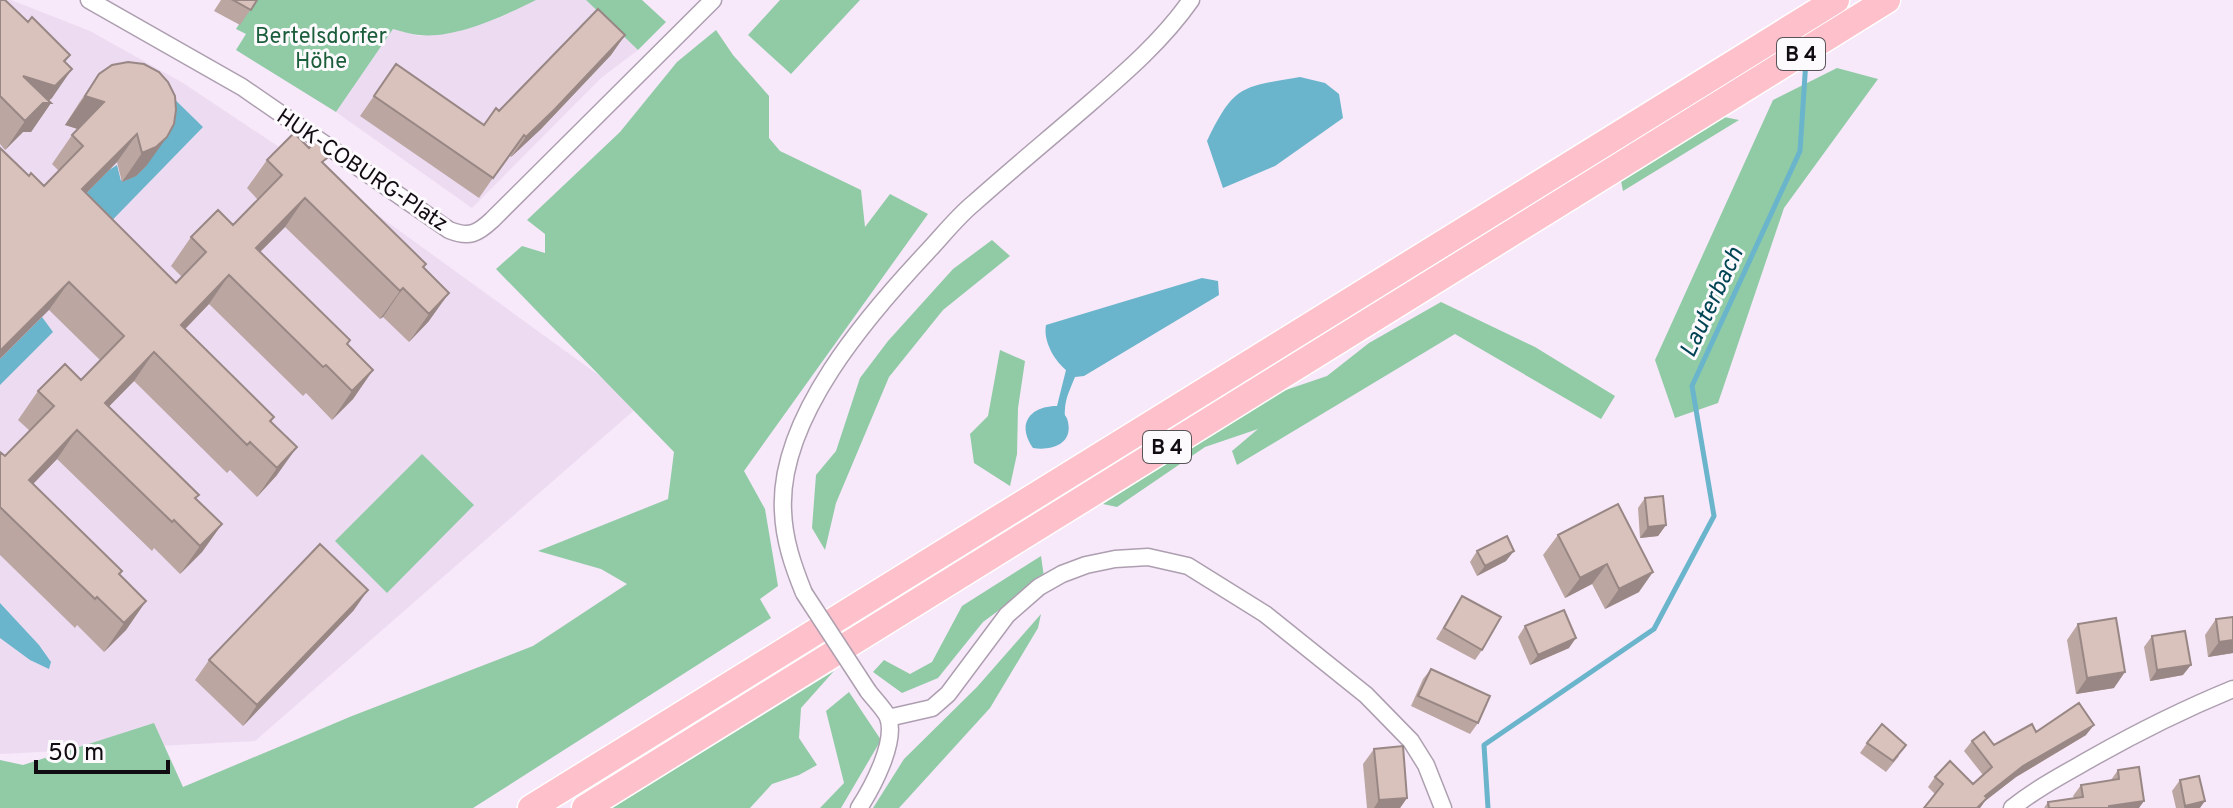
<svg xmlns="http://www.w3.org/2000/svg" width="2233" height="808" viewBox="0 0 2233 808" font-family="Overpass,sans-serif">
<rect width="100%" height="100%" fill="#f7e8fa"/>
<path fill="#eddbf2" d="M0 0H11L90 31 183 83 339 187 640 405 255 741 0 754Z
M536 0H586L638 50 601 78 472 208 336 112 393 29 420 36 448 32 499 18Z"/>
<path fill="#90cba6" d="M254 0H536C504 16 455 39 419 35 410 34 401 31 393 29L336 112 236 50 246 34 236 29Z
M586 0H642L666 22 638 50Z
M780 0H860L791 74 748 35Z
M716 30 733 55 769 96V138L780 151 861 190 865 227 890 194 928 214 744 471 765 509 778 586 760 599 771 618 473 808H0V760L23 765 154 723 183 787 352 716 533 646 627 584 601 569 538 551 668 499 674 452 496 269 522 246 545 253V234L527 220 620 132 677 62Z
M1837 68 1878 79 1784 208 1718 403 1675 418 1655 360 1773 100Z
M1724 117 1739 120 1623 191 1621 181Z
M992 240 1010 256 943 310 889 377 836 503 825 550 812 528 816 475 836 451 860 378 888 341 953 269Z
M1441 302 1535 347 1615 396 1601 419 1455 334 1237 465 1232 451 1258 429 1205 447 1117 507 1103 504 1280 392 1327 376 1369 343Z
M1000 350 1025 361 1018 408 1017 454 1010 486 974 463 970 434 988 416Z
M422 454 474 505 387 593 335 541Z
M1041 556 1044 577 983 622 938 678 902 693 873 672 884 660 910 674 932 662 962 606Z
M1041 614 1038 628 990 708 899 808H873L904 759 977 687Z
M834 671 801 708 799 738 817 765 799 775 772 784 750 808H612Z
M849 692 881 740 841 808H820L844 783 826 711Z"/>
<path fill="#6ab5cb" d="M1300 77 1325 83 1339 94 1343 118 1275 166 1223 188 1207 141C1234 85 1241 87 1300 77Z
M163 88 203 127 93 240 67 213 109 170 117 165 121 181Z
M1202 278 1218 281 1219 295 1084 376 1075 377C1071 387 1065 399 1065 409 1064 419 1066 413 1068 422 1073 445 1050 451 1033 448 1016 424 1030 406 1057 406L1066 370C1054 360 1043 341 1046 325Z
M42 317 53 332 0 385V359Z
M0 603 39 645 51 662 49 669 30 660 0 638Z"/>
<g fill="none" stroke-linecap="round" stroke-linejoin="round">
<path stroke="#6ab5cb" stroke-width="5" d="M1488 808 1484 745 1654 629 1714 516 1692 386 1800 151 1806 60"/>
<defs>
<path id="minor" d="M89 0 242 87 449 230C469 238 477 234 492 220L713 0
M804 593C793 566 784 540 783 511 778 418 868 315 928 251 943 235 957 217 974 203 1012 169 1051 137 1089 104 1126 72 1163 40 1191 0
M888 718 932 708 948 694 1007 615 1039 587 1062 574 1086 565 1115 559 1148 557 1188 566 1265 614 1366 695 1411 741 1426 765 1443 808
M859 808C872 788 897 742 888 717 884 709 874 699 868 691
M2012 808C2037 788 2064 774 2092 758 2138 732 2184 709 2233 689"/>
<path id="trunk" d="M531 808 1836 0
M585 808 1887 0"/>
</defs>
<use href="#minor" stroke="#ad9fb0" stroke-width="19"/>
<use href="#trunk" stroke="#fff" stroke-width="29"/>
<use href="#minor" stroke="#fff" stroke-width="16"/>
<use href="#trunk" stroke="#fec0ca" stroke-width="26"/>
<defs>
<path id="minor-bridge" d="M804 593 868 691"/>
</defs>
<use href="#minor-bridge" stroke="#ad9fb0" stroke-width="19" stroke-linecap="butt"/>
<use href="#minor-bridge" stroke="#fff" stroke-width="16"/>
</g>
<path fill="#bba6a2" d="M0 0 52 98 48 101 51 103 31 132H23L5 150 0 144Z
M221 0H257L240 25 214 11Z
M625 35 611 55 541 129 511 157 509 155 479 198 360 116 396 64 484 125 499 111Z
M128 62 147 165 136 176 122 182 117 162 86 193 176 283 182 277 171 266 191 237 233 225 258 200 247 188 267 160 324 164 424 268 429 321 409 342 383 317 380 319 285 227 260 252 350 340 347 344 373 370 353 399 332 420 306 393 303 396 209 304 185 329 274 417 271 422 277 475 257 497 230 470 227 473 134 381 108 407 196 499 222 524 202 552 180 574 154 548 152 551 57 459 33 484 146 601 126 630 104 652 77 625 75 628 0 555V452L5 456 30 431 18 420 38 391 81 380 100 360 49 310 29 176 44 186 59 171 52 164 72 135 78 129 65 125 79 103 99 74Z
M1645 498 1666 525 1658 536 1640 538 1638 508Z
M1618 504 1639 592 1605 609 1592 584 1565 598 1543 555 1558 535Z
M1477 551 1506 561 1477 576 1470 562Z
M1462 596 1482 650 1475 660 1436 639Z
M354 610 243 726 195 680 209 660Z
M2233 617V653L2208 657 2205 635 2216 619Z
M2078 624 2114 688 2076 694 2067 640Z
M1525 626 1569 648 1530 665 1518 637Z
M2152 636 2183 675 2150 681 2144 647Z
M1431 669 1478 723 1470 734 1411 706 1423 679Z
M2036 732 2086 735 2016 777 1985 801 1980 808H1924L1935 794 1928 787 1935 777 1973 784 1983 775 1964 751 1972 741 1994 745Z
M1867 743 1899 756 1886 772 1860 753Z
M1374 749 1407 798 1400 808H1367L1363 764Z
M2118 770 2139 808H2044L2048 802 2074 798 2073 796 2081 785 2111 780Z
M2180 780 2200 808H2176L2172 791Z"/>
<path fill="#988784" d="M625 35 611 55 541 129 511 157 526 137Z
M70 55 49 84 72 69 52 98 46 103H51L31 132H23L5 150 25 121 23 76 64 61Z
M85 96 104 102 84 131 65 125Z
M137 134 117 162 62 218 82 189Z
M167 137 147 165 136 176 122 182 142 153Z
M305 198 285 227 236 276 256 248Z
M229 275 209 304 161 354 181 325Z
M69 282 49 310 0 359V351Z
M403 288 383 317 380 319 400 291Z
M449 293 429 321 409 342 429 314Z
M154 352 134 381 85 431 105 403Z
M373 370 353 399 332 420 352 391Z
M77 430 57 459 9 509 29 480Z
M297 447 277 475 257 497 277 468Z
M222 524 202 552 180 574 200 546Z
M1666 525 1658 536 1640 538 1648 527Z
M1514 551 1506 561 1477 576 1485 566Z
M1607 564 1592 584 1565 598 1580 578Z
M1653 572 1639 592 1605 609 1619 589Z
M368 590 354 610 243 726 257 705Z
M146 601 126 630 104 652 124 623Z
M1576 638 1569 648 1530 665 1538 655Z
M2233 640V653L2208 657 2219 642Z
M2191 665 2183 675 2150 681 2157 670Z
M2125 672 2114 688 2076 694 2087 678Z
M2094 725 2086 735 2016 777 1985 801 1980 808H1977L1985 796 2023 766Z
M1407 798 1400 808H1374L1379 800Z
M2144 801 2139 808H2107L2109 806Z
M2205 801 2200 808H2184L2185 806Z"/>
<path fill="#d9c1bc" stroke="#988784" stroke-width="2" d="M0 0H5L28 22 32 17 70 55 64 61 72 69 55 86 23 76 51 103H43L25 121 0 96Z
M233 0H257L251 10Z
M598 9 625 35 555 109 526 137 524 135 493 178 374 96 396 64 484 125 496 108 499 111Z
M128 62 144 64 159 72 168 82 175 96 176 110 174 124 167 137 156 147 142 153 137 134 82 189 176 283 206 252 191 237 218 210 233 225 282 175 267 160 294 133 309 148 316 141 331 155 322 162 426 264 423 267 449 293 429 314 403 288 400 291 305 198 256 248 350 340 347 344 373 370 352 391 326 365 323 367 229 275 181 325 274 417 270 421 297 447 277 468 250 442 247 445 154 352 105 403 199 495 195 498 222 524 200 546 174 520 172 522 77 430 29 480 122 571 119 574 146 601 124 623 97 597 95 599 0 507V452L5 456 54 406 38 391 65 364 81 380 124 336 69 282 0 351V148L29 176 31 173 44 186 83 146 72 135 104 102 85 96 99 74 112 65Z
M1663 496 1666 525 1648 527 1645 498Z
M1618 504 1653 572 1619 589 1607 564 1580 578 1558 535Z
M1507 536 1514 551 1485 566 1477 551Z
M320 544 368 590 257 705 209 660Z
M1462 596 1501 617 1482 650 1444 628Z
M1564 610 1576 638 1538 655 1525 626Z
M2233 617V640L2219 642 2216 619Z
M2116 618 2125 672 2087 678 2078 624Z
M2185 631 2191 665 2157 670 2152 636Z
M1431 669 1490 696 1478 723 1418 696Z
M2079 703 2094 725 2023 766 1985 796 1987 798 1977 808H1924L1943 784 1935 777 1950 761 1973 784 1992 767 1972 741 1984 732 1994 745 2032 724 2036 732Z
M1882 724 1906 745 1893 761 1867 743Z
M1403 746 1407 798 1379 800 1374 749Z
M2139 767 2144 801 2109 806V808H2049L2048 802 2083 797 2081 785 2119 779 2118 770Z
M2199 776 2205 801 2185 806 2180 780Z"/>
<g text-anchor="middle" stroke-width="6" stroke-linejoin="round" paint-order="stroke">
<g fill="#fdfafd" stroke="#575358" stroke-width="2">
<rect x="1777" y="38" width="48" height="32" rx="6"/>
<rect x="1143" y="431" width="48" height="32" rx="6"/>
</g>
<g font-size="20" font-weight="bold" fill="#100c11">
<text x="1801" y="61">B 4</text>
<text x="1167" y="454">B 4</text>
</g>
<g font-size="22" fill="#1b5e3b" stroke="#fdfafd">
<text x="321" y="43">Bertelsdorfer<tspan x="321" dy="25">Höhe</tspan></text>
</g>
<g font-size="22" fill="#100c11" stroke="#fdfafd">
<text transform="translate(363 169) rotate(34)" y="8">HUK-COBURG-Platz</text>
</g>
<g font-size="24" font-style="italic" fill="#004555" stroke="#fdfafd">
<text transform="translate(1711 302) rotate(-65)" y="8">Lauterbach</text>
</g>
</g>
<path d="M36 760v12h132v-12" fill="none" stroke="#100c11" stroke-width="4"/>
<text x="48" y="760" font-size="24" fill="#100c11" stroke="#fdfafd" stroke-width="6" paint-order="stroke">50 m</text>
</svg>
